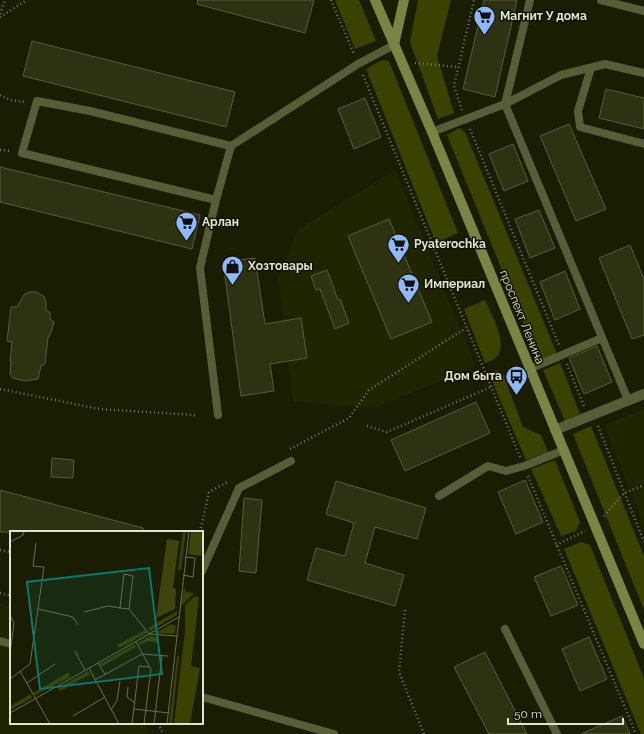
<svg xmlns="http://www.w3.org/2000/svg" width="644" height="734" viewBox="0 0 644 734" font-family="Raleway,sans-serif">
<rect width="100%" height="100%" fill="#1a1d01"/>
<path fill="#202400" d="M395 170 476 366 375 408 293 402 278 278 298 229Z
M644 409V526L604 425Z
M0 604 11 606V723H145L149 734H0Z"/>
<path fill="#3b4100" d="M335 0H359L376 41 355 49Z
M418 0H451L437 56 454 113 438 119 410 42Z
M382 60 389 61 458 233 436 243 366 69Z
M459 128 465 132 557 354 539 361 447 135Z
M485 300C491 314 512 348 493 360 491 361 487 362 485 363L464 309Z
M560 363 580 414 565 421 543 370Z
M497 370 503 374 523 427 541 435 548 452 526 460 489 374Z
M591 426 644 556V610L573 434Z
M555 460 580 522 576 531 561 536 531 469Z
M581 542 590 545 644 678V734H641L564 549Z"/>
<path fill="#2e3213" stroke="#575c3c" d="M198 0H314L305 33 197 4Z
M484 0H517L495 97 463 89Z
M32 41 235 92 226 127 23 76Z
M606 89 644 98V129L599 118Z
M365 98 381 137 354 149 338 109Z
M569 124 606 209 576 221 540 136Z
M513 144 528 181 504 191 489 154Z
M0 167 200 215 192 249 0 202Z
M539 210 555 248 530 258 515 219Z
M389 219 432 322 391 339 348 236Z
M630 245 644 279V335L632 339 599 258Z
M255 258 265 324 301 318 307 358 270 364 274 391 241 396 223 262Z
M327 270 338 300 340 299 349 323 335 329 320 289 316 290 311 276Z
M565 271 580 309 555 320 540 282Z
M29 292H36L44 296 46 303V311L50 312V319L54 322 52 330 48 338 45 364 41 366 38 379 25 381 13 378 10 374 11 361H10L12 342 7 341 11 307H17L24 295Z
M597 346 612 382 584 394 569 358Z
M476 402 490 433 405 471 391 440Z
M52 458 74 460 73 478 51 477Z
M525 480 543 522 516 534 498 492Z
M336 481 426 508 417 539 375 527 365 563 404 575 395 606 307 580 316 548 345 556 354 523 326 514Z
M0 490 143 528V532H0Z
M244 498 262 500 256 573 239 571Z
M561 566 578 605 551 616 534 577Z
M589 637 607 679 580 691 562 649Z
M485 652 527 734H489L454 667Z
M622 716 630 734H581Z"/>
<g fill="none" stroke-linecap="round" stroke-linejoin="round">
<path stroke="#74775f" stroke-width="2.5" stroke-dasharray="1 3" stroke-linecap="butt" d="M331 0 354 54
M0 14 5 0
M0 17 27 0
M415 63 458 67
M363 75 520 457
M0 95 10 100 26 102
M462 110 454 86 474 0
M470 129 559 345
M0 150 11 151
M567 364 584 406
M0 389 99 409 195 415
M367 426 387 432 491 387
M598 426 644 542
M290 449 349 418 369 390 466 328
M528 476 636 734
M604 516 624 493 644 485
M200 532 209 492 229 481
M556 545 585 531
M0 550 11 552
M0 593 11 596
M405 610 399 672 424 734
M160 723V727L163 734"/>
<path stroke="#585d38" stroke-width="8" d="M530 0 505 104 628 400
M601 0 644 11
M591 68 578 111 580 127 644 144
M432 132 505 104 561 75 605 64 644 73
M231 146 216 200 22 153 37 101 90 111 231 146 358 64 394 45
M216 200 200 268 218 415
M529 369 602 338
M439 496 488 466 506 471 524 466 564 450
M202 571 239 488 291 461
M505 629 557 734
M0 641 11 644
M202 697 334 734"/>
<path stroke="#585d38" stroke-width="10" d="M555 430 644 394"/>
<path stroke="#7b8345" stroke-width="10" d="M375 0 432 132 644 644
M394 45 404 0"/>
</g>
<defs>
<symbol id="supermarket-pin" viewBox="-11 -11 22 30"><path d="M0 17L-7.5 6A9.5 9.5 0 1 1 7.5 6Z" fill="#90b8fd" stroke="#111400"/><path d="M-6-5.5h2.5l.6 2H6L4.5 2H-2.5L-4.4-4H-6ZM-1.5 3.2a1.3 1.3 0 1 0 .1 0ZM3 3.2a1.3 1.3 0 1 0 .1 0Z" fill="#111"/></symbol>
<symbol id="shop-pin" viewBox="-11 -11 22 30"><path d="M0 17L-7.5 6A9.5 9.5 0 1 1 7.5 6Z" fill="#90b8fd" stroke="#111400"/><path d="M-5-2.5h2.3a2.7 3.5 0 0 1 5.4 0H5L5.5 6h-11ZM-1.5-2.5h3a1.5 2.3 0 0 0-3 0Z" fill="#111"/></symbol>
<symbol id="bus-pin" viewBox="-11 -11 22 30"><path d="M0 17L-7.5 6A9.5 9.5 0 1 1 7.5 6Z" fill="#90b8fd" stroke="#111400"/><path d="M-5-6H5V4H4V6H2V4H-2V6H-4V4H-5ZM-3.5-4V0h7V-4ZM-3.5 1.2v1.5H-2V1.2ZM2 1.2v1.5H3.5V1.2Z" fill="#111"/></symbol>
</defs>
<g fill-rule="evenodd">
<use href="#supermarket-pin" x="472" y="4" width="25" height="34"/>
<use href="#supermarket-pin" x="174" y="210" width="25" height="34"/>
<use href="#supermarket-pin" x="386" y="232" width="25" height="34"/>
<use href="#shop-pin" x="220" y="254" width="25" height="34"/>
<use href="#supermarket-pin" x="396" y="272" width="25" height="34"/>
<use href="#bus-pin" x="504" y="364" width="25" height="34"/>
</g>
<g text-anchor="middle" stroke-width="3" stroke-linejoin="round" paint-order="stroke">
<g font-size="12" font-weight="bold" fill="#e1e4d2" stroke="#111400" text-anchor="start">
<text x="500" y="20">Магнит У дома</text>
<text x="202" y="226">Арлан</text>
<text x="414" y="248">Pyaterochka</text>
<text x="248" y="270">Хозтовары</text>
<text x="424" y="288">Империал</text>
<text x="502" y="380" text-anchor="end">Дом быта</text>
</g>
<g font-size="12" fill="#e1e4d2" stroke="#111400">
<text transform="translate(522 317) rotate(68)" y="4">проспект Ленина</text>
</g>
</g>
<g transform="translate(10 531)">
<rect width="193" height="193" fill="#1a1d01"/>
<path d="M173 0H176L171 39H168ZM174 56 176 61 184 62 171 75ZM185 65 189 67 181 135 190 137 180 193H164L175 100V74ZM167 80V84L140 100 138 97ZM161 93 166 95 164 103 146 102ZM135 99 137 102 109 117 107 114ZM140 105 148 106 149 112 138 110 129 114 128 112ZM125 113 126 116 91 136 90 133ZM167 125H169L162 193H159ZM78 140 80 143 50 160 48 157ZM59 141 60 146 25 164 23 162ZM21 163 22 167 0 179V175Z" fill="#3b4100"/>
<path d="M181 0H190L193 5 191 25 178 23ZM157 8 169 10 163 57 166 58 165 78 146 87Z" fill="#3e440c"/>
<path fill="none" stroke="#6a6d55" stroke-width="1" d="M0 11 13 4 14 0M173 44 183 46 185 27 175 26M28 78 63 86 68 94M119 78 110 77 114 43 123 45 119 78 139 103 167 105M74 81 98 75 110 77M0 84 4 92 0 122M126 111 141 138 134 193M65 120 75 139M88 132 95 143M79 137 109 193M10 140 40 193M0 148 20 133 34 36 23 35 26 12M85 149 132 123 158 125M17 152 45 133M118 156 117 166 125 172M124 178 159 182M101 179 107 169 110 150M0 182 169 86M63 185 95 166M122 193 129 135 139 136M144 193 152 125M157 193 179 0"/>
<path fill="#0f766e" fill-opacity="0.15" stroke="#0f766e" stroke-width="2" d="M139 37 152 143 30 158 17 51Z"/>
<rect width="193" height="193" fill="none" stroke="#e1e4d2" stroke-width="2"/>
</g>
<path d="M508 718v6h115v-6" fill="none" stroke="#e1e4d2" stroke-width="2"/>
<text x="514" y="718" font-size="12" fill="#e1e4d2" stroke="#111400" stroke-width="3" paint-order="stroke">50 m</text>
</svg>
